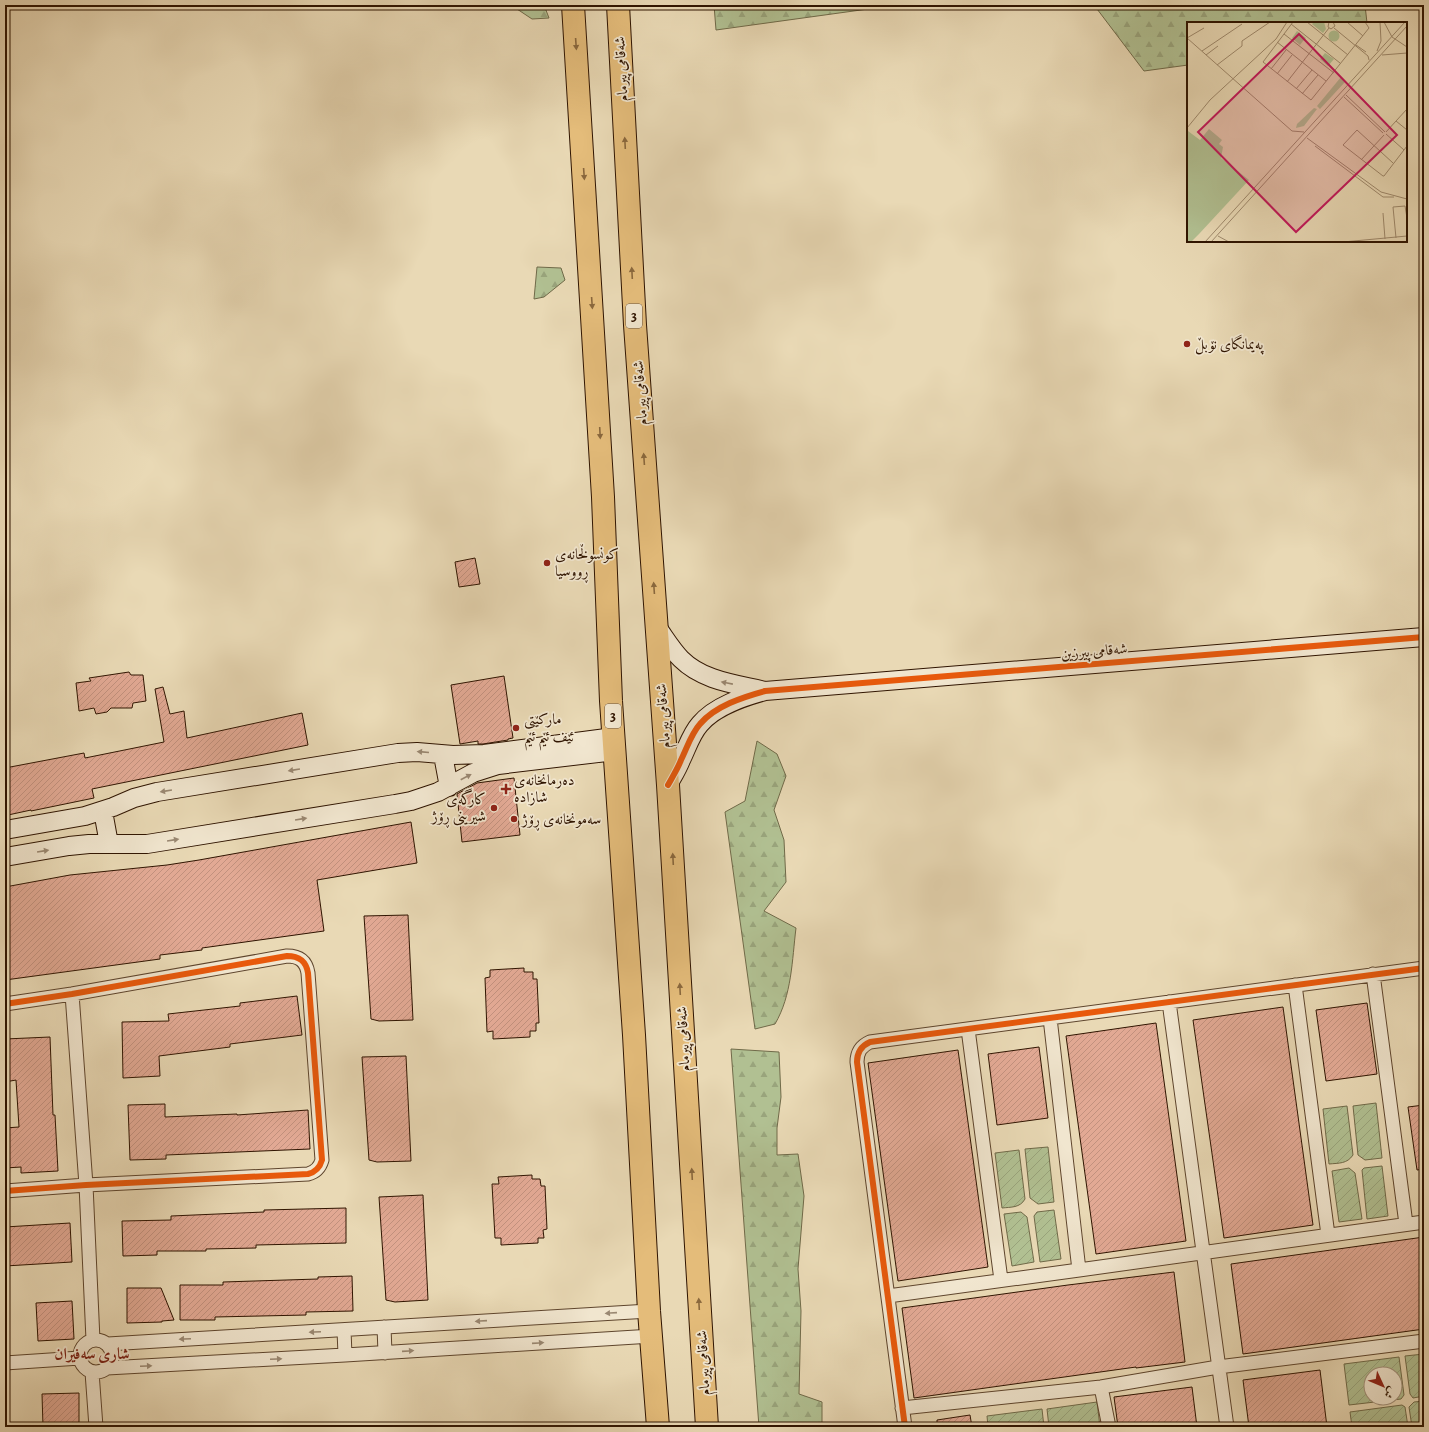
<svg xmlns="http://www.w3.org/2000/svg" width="1429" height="1432" viewBox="0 0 1429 1432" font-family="Alegreya,Amiri,serif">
<defs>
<pattern id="forest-firs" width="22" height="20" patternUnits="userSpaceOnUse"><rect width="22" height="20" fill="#b1c092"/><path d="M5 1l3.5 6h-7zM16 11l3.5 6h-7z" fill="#99a47c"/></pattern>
<pattern id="garden-furrows" width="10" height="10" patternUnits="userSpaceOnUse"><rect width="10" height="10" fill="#b1c092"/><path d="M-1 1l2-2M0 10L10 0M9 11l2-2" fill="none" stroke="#99a47c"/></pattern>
<pattern id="building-hatch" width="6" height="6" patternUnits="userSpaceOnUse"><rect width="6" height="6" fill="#e2a994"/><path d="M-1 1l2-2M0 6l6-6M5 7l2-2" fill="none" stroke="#c2917e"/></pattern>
</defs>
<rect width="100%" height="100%" fill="#e9d9b5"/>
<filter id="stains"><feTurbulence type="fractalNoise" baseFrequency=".005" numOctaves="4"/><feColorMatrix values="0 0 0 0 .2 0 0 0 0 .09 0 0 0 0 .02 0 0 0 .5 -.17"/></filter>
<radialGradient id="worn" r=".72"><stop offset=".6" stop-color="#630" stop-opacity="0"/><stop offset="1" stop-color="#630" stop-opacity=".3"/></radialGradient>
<path fill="url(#forest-firs)" stroke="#706a49" d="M514 5H544L549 18 532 19 514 7Z
M714 5H897L716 30Z
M1094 5H1365L1367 23H1188V65L1144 71Z
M537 267 561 268 565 280 544 297 534 299Z
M757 741 777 754 786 776 774 810 784 840 786 882 764 911 796 928C792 960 792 995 775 1024L755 1029 725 812 745 801Z
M731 1049 779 1052 781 1097 777 1128V1155L798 1154 804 1196 798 1269 801 1311 799 1394 822 1402V1427H759Z"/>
<path fill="url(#garden-furrows)" stroke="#706a49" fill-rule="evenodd" d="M1376 1103 1382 1158 1365 1160 1358 1155 1353 1106Z
M1347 1106 1353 1155C1347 1164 1339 1163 1329 1164L1323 1109Z
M1048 1147 1054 1202 1038 1204 1030 1198 1025 1149Z
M1019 1150 1025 1199C1020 1208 1011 1207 1002 1208L995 1153Z
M1382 1166 1388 1216 1367 1219 1362 1170 1364 1168Z
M1349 1168 1355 1173 1362 1219 1339 1222 1332 1171Z
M1054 1210 1061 1259 1040 1262 1034 1216 1037 1212Z
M1021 1212 1027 1217 1034 1262 1012 1266 1004 1214Z
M1424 1354V1396L1413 1398 1410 1394 1405 1356Z
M1399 1357 1404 1395 1401 1399 1349 1405 1344 1364ZM1371 1374H1395V1398H1371Z
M1424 1401V1427H1412L1409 1407 1414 1402Z
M1097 1402 1100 1427H1049L1047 1409Z
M1402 1405 1405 1407 1408 1427H1352L1350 1412Z
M1042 1409 1044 1427H988L987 1416Z"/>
<path fill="url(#building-hatch)" stroke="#2f1400" d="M475 558 480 584 459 587 455 562Z
M129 672 131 675H143L146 701 133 703 132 708H111L107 712 96 714 94 708 79 711 76 683 91 681 89 678Z
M504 676 513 738 508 739V740L483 744H478V741L460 744 451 685Z
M163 687 170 714 184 711 187 738 302 713 308 745 92 789 94 798 31 811V810L8 815V813L5 814V768L84 753 85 758 164 742 155 689Z
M514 778 520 835 462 842 457 794 477 783Z
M411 822 417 863 317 880 324 931 202 948V950L160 955V959L5 980V887L70 875 167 865 199 860Z
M408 915 413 1020 379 1021 371 1019 364 916Z
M524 968V972H533V979H537L539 1023H536V1031H530V1037L493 1039V1031L487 1032 485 978 490 977V970Z
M297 996 302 1035 230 1044V1047L159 1056 160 1076 123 1078 122 1022 169 1021 168 1014 240 1006V1003Z
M1367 1003 1377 1074 1326 1081 1316 1010Z
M1283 1007 1313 1225 1224 1238 1193 1020Z
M1156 1023 1186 1241 1096 1254 1066 1036Z
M50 1037 53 1115H55L58 1171 21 1173V1167L5 1168V1128L19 1127 16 1080 5 1082V1039Z
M1039 1047 1048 1118 997 1125 988 1054Z
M958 1050 988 1267 898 1281 868 1063Z
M406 1056 411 1161 377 1162 369 1160 362 1057Z
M165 1104V1117L237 1114V1115L308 1110 310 1149 166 1155V1159L130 1160 128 1105Z
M1424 1105V1169L1417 1170 1408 1107Z
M532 1175V1179H540L541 1186H545L547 1229 543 1230 544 1238H538V1243L501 1245V1238H495L492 1184H499L498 1177Z
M423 1195 428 1300 395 1302 386 1300 379 1197Z
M346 1208V1243L256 1245V1248L206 1249V1251H157V1255L123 1256 122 1221 171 1220V1216L264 1212V1210Z
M70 1223 72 1262 5 1266V1227Z
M1424 1237V1329L1243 1354 1231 1264Z
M1174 1272 1185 1362 1136 1368V1367L914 1398 902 1308 1068 1285Z
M352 1276 353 1311 306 1312V1315L215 1317V1320H180V1285H223V1282L318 1279V1277Z
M127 1288H161L174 1320 162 1321V1322L127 1323Z
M72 1301 74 1339 38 1341 36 1303Z
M1320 1370 1327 1427H1249L1243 1380Z
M1192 1387 1197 1427H1118L1114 1397Z
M79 1393V1427H43L42 1394Z
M970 1415 972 1427H937V1420Z"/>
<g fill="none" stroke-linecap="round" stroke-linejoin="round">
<defs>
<path id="street" d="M1373 974 1406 1224
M1295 985 1328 1235
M72 994 86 1185 93 1340
M1169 1002 1227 1427
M5 1004 72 994 287 956C299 956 306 961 308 973L322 1160C320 1167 316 1172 308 1174L86 1185 5 1191
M1050 1018 1079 1270
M968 1029 1001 1280
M888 1296 1079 1270 1424 1222
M384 1327 385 1353
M344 1330 345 1355
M80 1356a16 16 0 1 1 32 0a16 16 0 1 1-32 0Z
M108 1344 649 1311
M5 1363 80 1358
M107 1368 345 1355 652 1336
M92 1372 96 1427
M1101 1387 1109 1427
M902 1408 1101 1387 1218 1367 1424 1341
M905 1427 857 1062C857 1052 861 1046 870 1042L1424 968"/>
<path id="secondary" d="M657 627C665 638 672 650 681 659 703 681 736 684 765 691
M443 755 449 787
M668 785C673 776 678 768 681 760 687 748 691 734 700 724 715 706 743 697 765 691L1424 637
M103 811 109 844
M5 830 85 816 113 807 134 798 157 792 398 753 417 752 453 755 484 754 614 737
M5 857 69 846 89 844H147L395 804 411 801 438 792 473 773 498 765 615 751"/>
<path id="highway" d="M573 5 603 497 611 701 634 1035 649 1311 658 1427
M618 5 635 325 668 785 707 1427"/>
</defs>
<use href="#street" stroke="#5e452d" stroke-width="15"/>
<use href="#secondary" stroke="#2f1400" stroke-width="20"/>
<use href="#highway" stroke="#2f1400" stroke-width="24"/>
<use href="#street" stroke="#f1e6cf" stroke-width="13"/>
<use href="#secondary" stroke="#f1e6cf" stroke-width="18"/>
<use href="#highway" stroke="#e4bc7a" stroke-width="22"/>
<defs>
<path id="cycleway" d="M668 785C673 776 678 768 681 760 687 748 691 734 700 724 715 706 743 697 765 691L1424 637
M5 1004 72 994 287 956C299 956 306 961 308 973L322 1160C320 1167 316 1172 308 1174L86 1185 5 1191
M905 1427 857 1062C857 1052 861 1046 870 1042L1424 968"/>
</defs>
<use href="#cycleway" stroke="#f1e6cf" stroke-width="8"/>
<use href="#cycleway" stroke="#e8590c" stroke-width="6"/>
</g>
<defs><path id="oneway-solid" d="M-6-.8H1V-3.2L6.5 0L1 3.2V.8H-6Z"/></defs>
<g fill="#8a683d">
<use href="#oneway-solid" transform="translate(576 44) rotate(86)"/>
<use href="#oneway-solid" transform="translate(625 143) rotate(-93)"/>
<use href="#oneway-solid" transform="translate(584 174) rotate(86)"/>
<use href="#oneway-solid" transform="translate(632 273) rotate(-93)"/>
<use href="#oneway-solid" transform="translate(592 303) rotate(86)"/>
<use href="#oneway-solid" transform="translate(600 433) rotate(87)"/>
<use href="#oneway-solid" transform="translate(644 459) rotate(-94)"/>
<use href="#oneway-solid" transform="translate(654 588) rotate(-94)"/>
<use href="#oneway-solid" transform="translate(673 859) rotate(-93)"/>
<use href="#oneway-solid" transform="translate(680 989) rotate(-93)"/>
<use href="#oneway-solid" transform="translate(692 1174) rotate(-93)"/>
<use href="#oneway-solid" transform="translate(699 1304) rotate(-93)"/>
</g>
<g fill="#9a8872">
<use href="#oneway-solid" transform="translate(727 683) rotate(-169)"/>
<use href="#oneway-solid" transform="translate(423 752) rotate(-175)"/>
<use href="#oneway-solid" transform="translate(294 770) rotate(171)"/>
<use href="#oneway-solid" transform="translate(466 777) rotate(-28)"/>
<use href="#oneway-solid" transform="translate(166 791) rotate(171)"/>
<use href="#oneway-solid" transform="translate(301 819) rotate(-9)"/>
<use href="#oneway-solid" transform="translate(173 840) rotate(-9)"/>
<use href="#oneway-solid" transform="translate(43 851) rotate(-9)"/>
<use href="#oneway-solid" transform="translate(611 1313) rotate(176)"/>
<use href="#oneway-solid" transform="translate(481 1321) rotate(176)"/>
<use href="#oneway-solid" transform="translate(315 1332) rotate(177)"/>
<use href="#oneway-solid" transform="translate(185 1339) rotate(177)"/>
<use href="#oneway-solid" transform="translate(538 1343) rotate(-4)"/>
<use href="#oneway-solid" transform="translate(408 1351) rotate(-4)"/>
<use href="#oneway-solid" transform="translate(276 1359) rotate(-3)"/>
<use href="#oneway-solid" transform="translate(146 1366) rotate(-3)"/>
</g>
<g fill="#8f2418" stroke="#f1e6cf" stroke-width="1.5">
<circle cx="1187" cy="344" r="4"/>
<circle cx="547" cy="563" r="4"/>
<circle cx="516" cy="728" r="4"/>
<path d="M504 783h4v4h4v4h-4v4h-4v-4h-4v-4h4z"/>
<circle cx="494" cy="808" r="4"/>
<circle cx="514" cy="819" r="4"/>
</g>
<g text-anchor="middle" stroke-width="3.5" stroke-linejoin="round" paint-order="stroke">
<g fill="#f1e6cf" stroke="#69533e" stroke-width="1">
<rect x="626" y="304" width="16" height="24" rx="3"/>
<rect x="605" y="704" width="16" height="24" rx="3"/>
</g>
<g font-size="14" font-weight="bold" fill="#2f1400">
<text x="634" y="321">3</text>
<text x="613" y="721">3</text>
</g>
<g font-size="15" fill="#2f1400" stroke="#f1e6cf">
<text transform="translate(621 69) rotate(-93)" y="5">شەقامی پیرمام</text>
<text transform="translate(640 393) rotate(-94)" y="5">شەقامی پیرمام</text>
<text transform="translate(1094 651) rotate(-5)" y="5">شەقامی پیرزین</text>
<text transform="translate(663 716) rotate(-94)" y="5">شەقامی پیرمام</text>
<text transform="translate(683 1039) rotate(-93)" y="5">شەقامی پیرمام</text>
<text transform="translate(703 1363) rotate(-93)" y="5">شەقامی پیرمام</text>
</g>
<g font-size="15" fill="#2f1400" stroke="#f1e6cf" text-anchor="start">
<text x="1195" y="349">پەیمانگای نۆبڵ</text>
<text x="555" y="559">کونسوڵخانەی<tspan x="555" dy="17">ڕووسیا</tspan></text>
<text x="524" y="724">مارکێتی<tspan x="524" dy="17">ئێف ئێم ئێم</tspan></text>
<text x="514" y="785">دەرمانخانەی<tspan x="514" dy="17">شازادە</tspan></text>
<text x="486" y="804" text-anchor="end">کارگەی<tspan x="486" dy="17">شیرینی ڕۆژ</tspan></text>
<text x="522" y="824">سەمونخانەی ڕۆژ</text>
</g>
<g font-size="16" font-weight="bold" fill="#7a1f14" stroke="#f1e6cf">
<text x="92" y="1359">شاری سەفیران</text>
</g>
</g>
<g transform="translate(1187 22)">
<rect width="220" height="220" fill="#e9d9b5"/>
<path d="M127 0H137L139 7 136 11 125 2ZM141.5 14a5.5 5.5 0 1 1 11 0a5.5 5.5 0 1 1-11 0Z" fill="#b1c092"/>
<path d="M154 55 158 60 133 87 130 84ZM127 86 130 87 117 104 109 106 110 102ZM22 107 35 118 32 122 36 125 34 136 62 158 12 212 4 220H0V111L1 109 13 118Z" fill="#b1c092"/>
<path d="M110 9 119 16 116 19 111 15 116 19 113 23 105 16ZM138 31 147 37 141 44 133 37Z" fill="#b1c092"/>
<path fill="none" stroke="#9f8a6d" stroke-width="1" d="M106 0 76 40 124 78 182 6 178 0M120 0 161 33M142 0 141 5 144 7 148 4 146 0M160 0 176 14M197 0 205 15 220 25M104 2 153 41M147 6 181 34 182 38M97 12 147 51M0 16 105 109 117 110M0 16 17 6M90 20 139 59M169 23 179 30M15 29 55 2M190 29 194 19 193 0M19 33 31 24M195 33 220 31M30 43 55 24V19L83 0M84 47 99 28M90 52 105 33M100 60 142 6M109 67 125 48M115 72 131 53M159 73 198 110M157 75 196 111M209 99 220 108M0 106 23 78 89 17 100 0M199 110 220 87M199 112 217 128M120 116 194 170 220 177M128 124 196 175H207M174 138 197 113M206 141 170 108 156 123 196 154H197L220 124M196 191 198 217M31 214 42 220M209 216 206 185 218 184 220 196M18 220 218 0M24 220 220 4M156 220 220 214"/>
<path fill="#c2185b" fill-opacity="0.15" stroke="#c2185b" stroke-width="2" d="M112 12 210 113 109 210 11 110Z"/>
<rect width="220" height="220" fill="none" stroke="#2f1400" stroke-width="2"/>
</g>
<rect width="1429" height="1432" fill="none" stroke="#e9d9b5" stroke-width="20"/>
<rect x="6" y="6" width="1417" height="1420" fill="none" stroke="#2f1400" stroke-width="2"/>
<rect x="10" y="10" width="1409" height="1412" fill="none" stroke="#2f1400"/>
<g transform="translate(1383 1386) rotate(134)"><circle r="19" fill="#f1e6cf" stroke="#a3927c"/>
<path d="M0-3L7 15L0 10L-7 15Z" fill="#8f2418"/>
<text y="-6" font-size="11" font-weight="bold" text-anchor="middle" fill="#2f1400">ش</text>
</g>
<rect width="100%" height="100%" filter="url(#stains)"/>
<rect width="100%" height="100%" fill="url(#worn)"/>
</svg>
